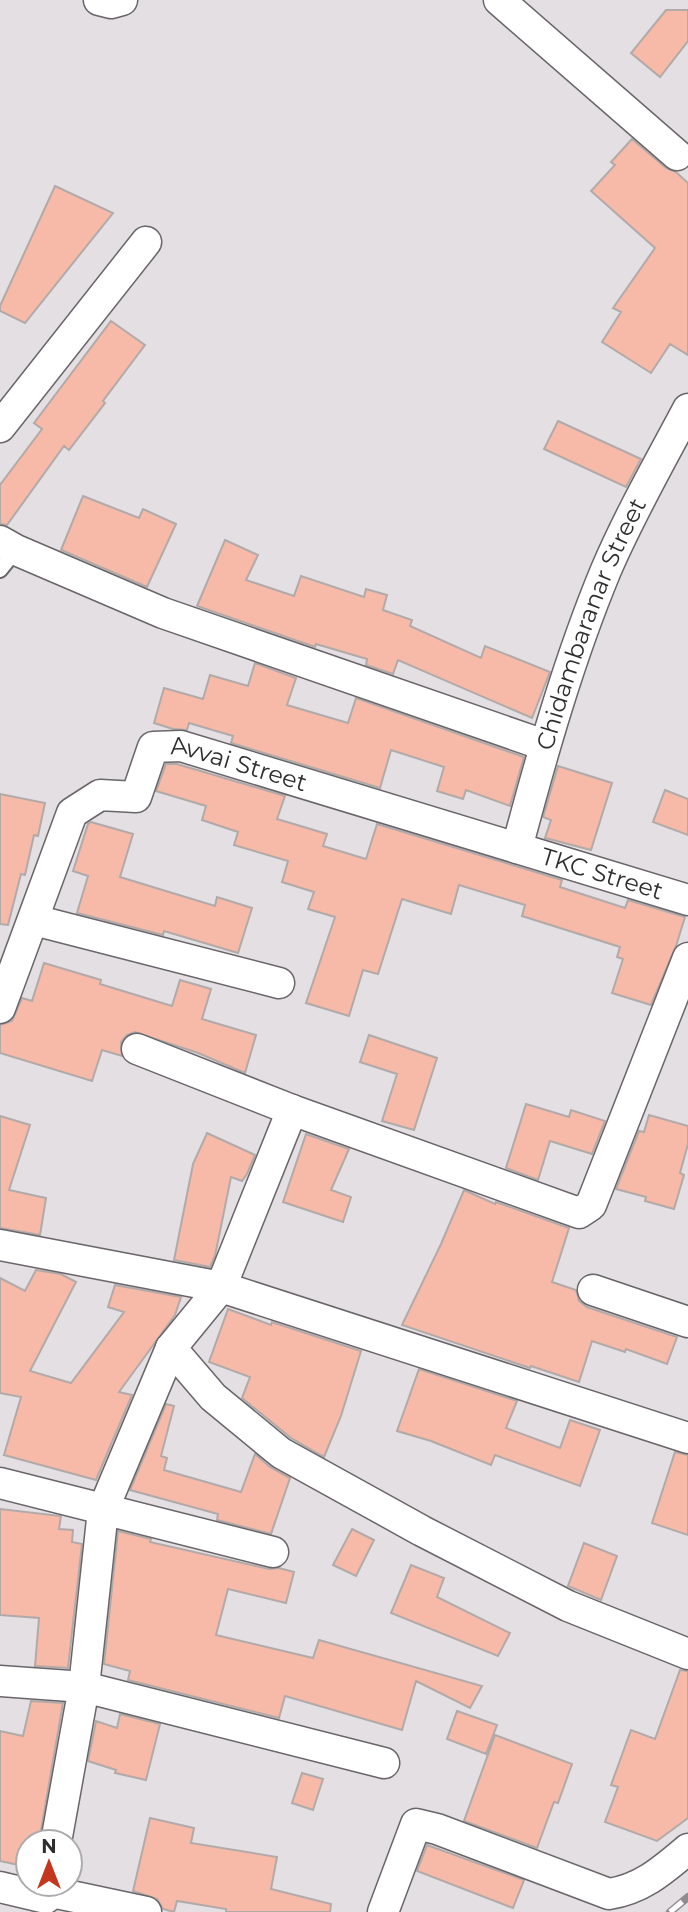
<svg xmlns="http://www.w3.org/2000/svg" width="688" height="1912" viewBox="0 0 688 1912" font-family="Montserrat,sans-serif">
<rect width="100%" height="100%" fill="#e4dfe3"/>
<path fill="#f7b9a8" stroke="#b1aaa8" stroke-width="2" d="M666 10H688V41L660 77 631 53Z
M632 139 666 168 676 172 688 183V355L670 344 651 373 602 342 621 312 613 308 655 248 591 191 615 165 611 162Z
M55 186 113 213 25 323 0 311V306Z
M111 321 145 345 103 401 105 403 69 450 64 446 7 525 0 524V485L42 429 34 423Z
M558 421 641 459 626 487 544 449Z
M83 496 139 518 143 509 176 524 147 587 61 550Z
M225 540 258 555 246 580 294 596 301 576 364 597 366 589 387 595 383 610 412 620 410 626 481 658 485 646 550 672 532 718 398 660 393 674 366 665 367 659 316 644 315 647 197 606Z
M255 663 296 678 287 705 348 723 356 698 524 757 510 806 466 790 463 799 437 791 444 767 391 750 380 788 231 743 233 736 189 723 187 730 173 729 154 723 164 688 203 699 210 675 248 686Z
M166 764H177L285 796 277 819 327 834 323 846 366 859 377 824 562 880 560 887 625 908 628 900 685 917 676 946 651 1005 612 993 623 959 617 957 620 947 522 916 525 905 459 885 451 914 402 899 378 974 363 970 349 1016 306 1003 335 917 308 909 314 892 282 882 288 861 234 845 238 832 202 820 206 806 156 791Z
M558 766 612 783 591 850 545 838 551 820 543 817Z
M665 790 688 799V835L653 822Z
M0 794 45 803 38 836 34 835 25 875 21 874 8 925 0 924Z
M91 822 133 834 120 877 215 906 217 897 252 908 238 953 164 931 163 935 77 913 88 876 73 871 88 824Z
M44 963 101 980 100 984 172 1006 180 980 211 989 202 1019 256 1035 245 1073 198 1053 135 1032 127 1035 121 1042 122 1056 102 1050 92 1081 0 1053V1025L12 1021 22 998 32 1001Z
M369 1035 437 1058 414 1130 382 1121 397 1074 360 1062Z
M526 1104 569 1117 571 1110 605 1121 592 1154 550 1141 538 1180 506 1168Z
M649 1115 688 1126V1144L680 1173 684 1175 674 1209 645 1201 646 1197 616 1189 639 1131 644 1132Z
M0 1116 30 1125 9 1190 46 1198 40 1235 0 1228Z
M207 1133 255 1155 247 1174 242 1181 231 1177 215 1256 210 1267 174 1260 193 1164Z
M306 1134 349 1149 331 1190 351 1197 343 1222 283 1202Z
M464 1190 495 1204 496 1202 569 1228 552 1282 576 1290 579 1301 587 1307 677 1337 667 1364 626 1349 625 1352 592 1341 579 1382 531 1366 530 1368 402 1325 441 1244Z
M36 1270 61 1274 76 1282 30 1371 71 1383 124 1312 108 1307 115 1285 181 1297 175 1315 119 1392 132 1395 96 1480 4 1455 21 1397 0 1393V1278L25 1291Z
M228 1309 271 1325 272 1322 361 1351 341 1416 324 1457 291 1438 242 1398 250 1377 209 1362Z
M419 1369 517 1401 506 1428 560 1448 570 1420 600 1430 580 1486 495 1455 491 1465 431 1441 397 1431Z
M166 1404 174 1406 161 1456 167 1458 164 1470 241 1492 255 1454 270 1467 290 1478 271 1534 217 1520 218 1514 130 1490Z
M675 1452 688 1455V1535L652 1523Z
M0 1509 61 1516 59 1529 73 1530 72 1542 82 1544 68 1668 35 1666 39 1618 0 1615Z
M352 1529 374 1540 356 1576 333 1565Z
M118 1531 151 1539 150 1542 269 1569 279 1568 294 1572 286 1603 228 1589 216 1635 313 1658 319 1640 482 1686 470 1708 416 1681 402 1730 285 1696 279 1718 128 1680 130 1671 104 1664Z
M584 1543 617 1556 601 1600 568 1586Z
M411 1565 444 1578 437 1597 510 1633 498 1656 391 1613Z
M680 1670 688 1671V1818L657 1841 605 1822 618 1787 611 1785 631 1730 655 1739Z
M31 1701 63 1703 39 1842H28V1867L0 1861V1731L23 1736Z
M457 1711 497 1725 486 1754 447 1739Z
M120 1714 160 1724 146 1780 115 1773 116 1770 88 1761 96 1721 117 1728Z
M495 1735 572 1764 558 1803 554 1802 537 1848 464 1821Z
M302 1773 323 1779 313 1810 292 1803Z
M150 1818 194 1828 191 1843 277 1857 271 1889 331 1904 330 1912H226V1909L177 1901 174 1912 163 1909 157 1899 133 1891Z
M427 1845 524 1880 513 1908 417 1871Z"/>
<g fill="none" stroke-linecap="round" stroke-linejoin="round">
<defs>
<path id="lane" d="M0 570 16 550"/>
<g id="street">
<path d="M99 0 111 3 122 0"/>
<path d="M499 0 677 155"/>
<path d="M0 427 146 242"/>
<path d="M0 541 16 550 163 613 544 745"/>
<path id="s1" d="M517 848C542 754 569 659 606 570 630 514 660 462 688 409"/>
<path d="M34 920 279 983"/>
<path id="s2" d="M0 1008 72 813 100 795 136 797 153 747 181 746 688 900"/>
<path d="M137 1049 292 1110 579 1213 591 1205 688 958"/>
<path d="M0 1245 221 1287 688 1438"/>
<path d="M593 1290 688 1322"/>
<path d="M171 1348 213 1397 281 1453 422 1531 568 1606 688 1654"/>
<path d="M0 1483 273 1552"/>
<path d="M0 1681 84 1687 384 1763"/>
<path d="M56 1842 84 1687 103 1510 171 1348 221 1287 292 1110"/>
<path d="M0 1887 46 1898"/>
<path d="M47 1891 146 1912"/>
<path d="M383 1912 416 1824 437 1829 609 1894C642 1889 663 1870 688 1849"/>
</g>
</defs>
<use href="#lane" stroke="#696569" stroke-width="18"/>
<use href="#street" stroke="#696569" stroke-width="33"/>
<use href="#lane" stroke="#fff" stroke-width="14"/>
<use href="#street" stroke="#fff" stroke-width="30"/>
<defs>
<path id="rail" d="M670 1912 688 1897"/>
</defs>
<use href="#rail" stroke="#8f8b8e" stroke-width="8"/>
<use href="#rail" stroke="#fff" stroke-width="5" stroke-dasharray="16" stroke-linecap="butt"/>
</g>
<g text-anchor="middle" stroke-width="6" stroke-linejoin="round" paint-order="stroke">
<g font-size="24" fill="#2f2d2f" stroke="#fff">
<text dy="8" stroke="none"><textPath href="#s1" startOffset="236">Chidambaranar Street</textPath></text>
<text dy="8" stroke="none"><textPath href="#s2" startOffset="418">Avvai Street</textPath></text>
<text dy="8" stroke="none"><textPath href="#s2" startOffset="798">TKC Street</textPath></text>
</g>
</g>
<g transform="translate(49 1863)"><circle r="33" fill="#ffffff" stroke="#acabac" stroke-width="2"/>
<path d="M0-5L12 26L0 18L-12 26Z" fill="#c2371d"/>
<text y="-10" font-size="19" font-weight="bold" text-anchor="middle" fill="#2f2d2f">N</text>
</g>
</svg>
